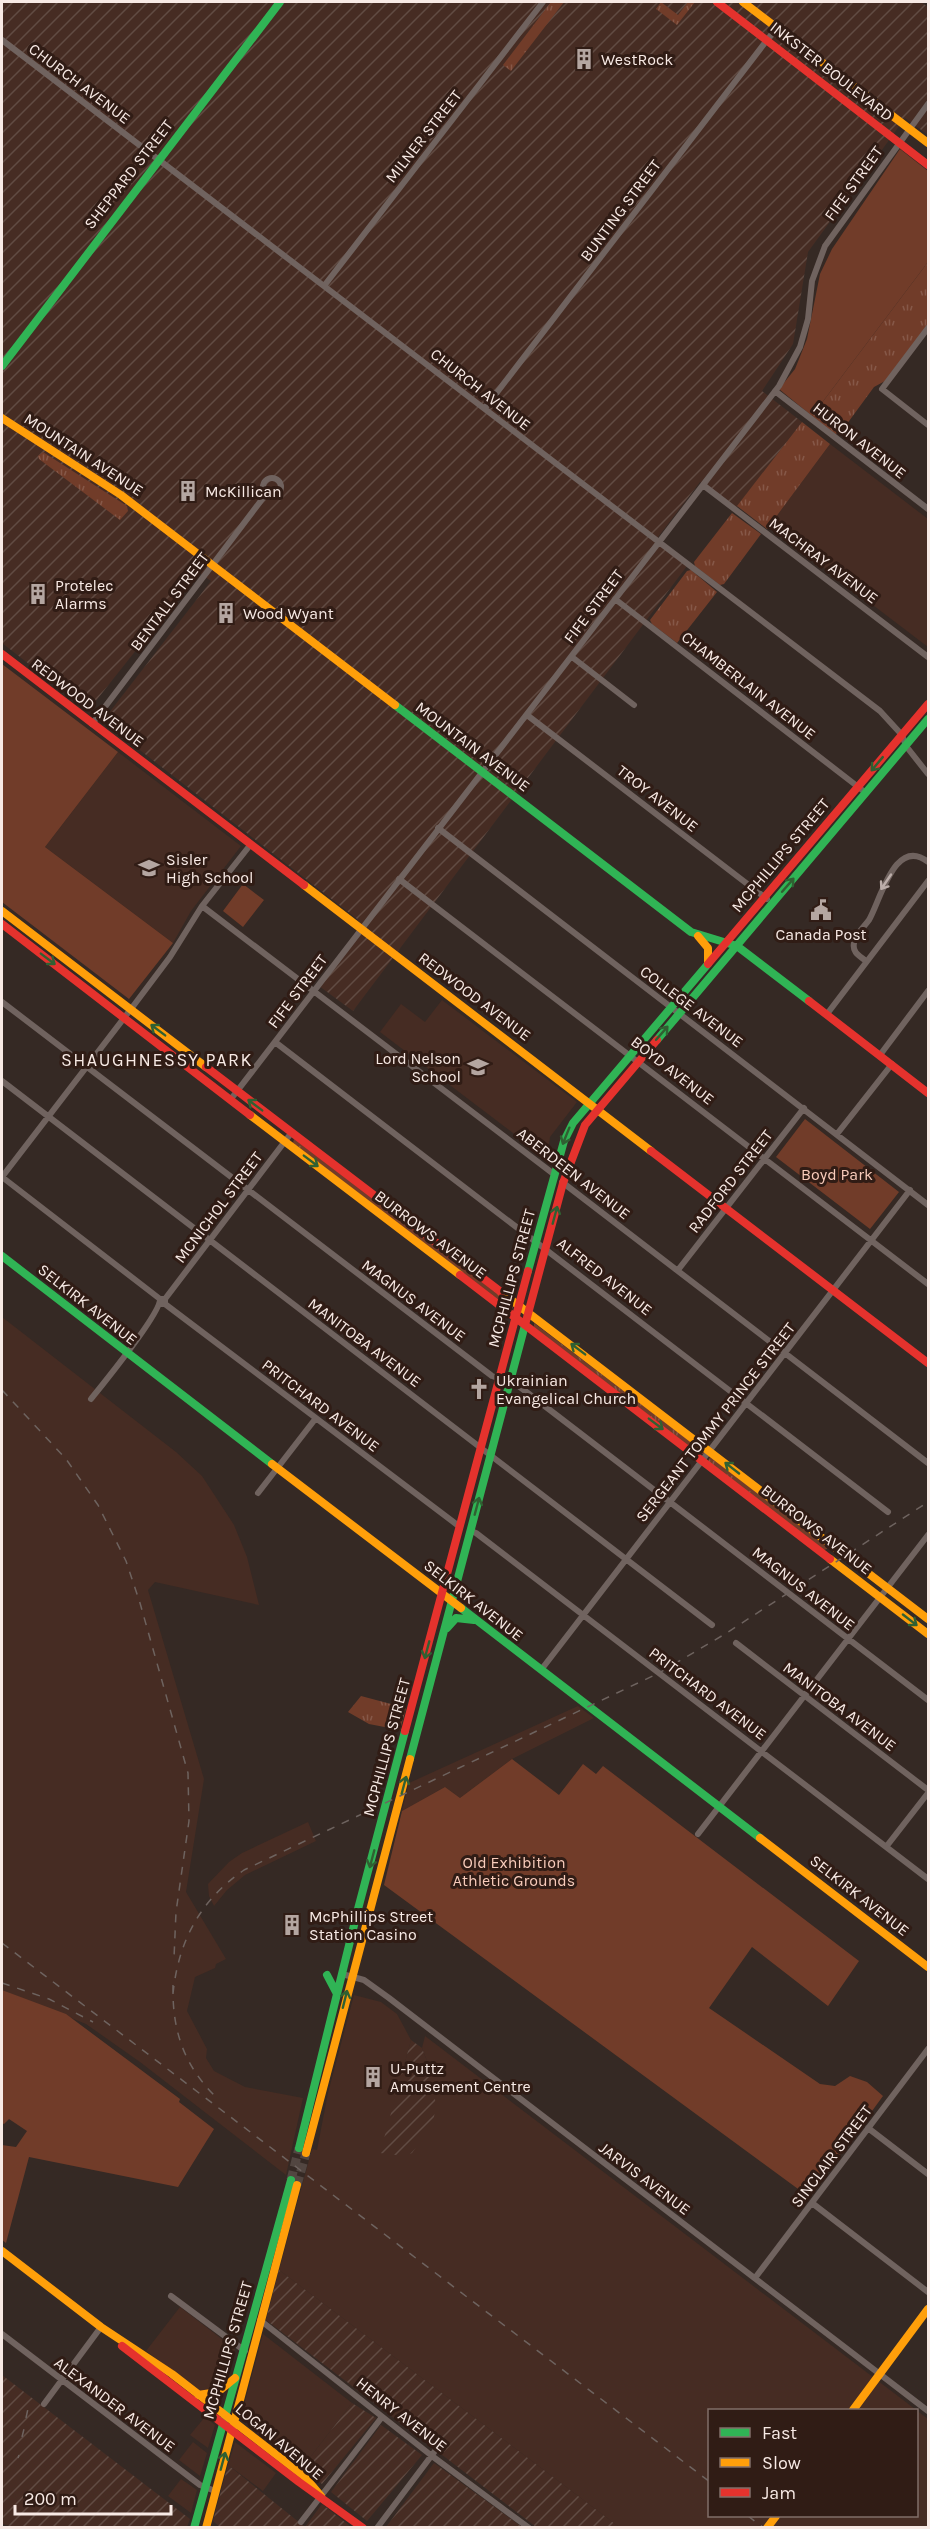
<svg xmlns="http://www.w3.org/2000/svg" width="930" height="2529" viewBox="0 0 930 2529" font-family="Karla,sans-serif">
<defs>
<pattern id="industrial-furrows" width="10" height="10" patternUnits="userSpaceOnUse" patternTransform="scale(1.5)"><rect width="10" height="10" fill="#462c23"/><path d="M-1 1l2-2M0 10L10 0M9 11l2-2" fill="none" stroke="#614b43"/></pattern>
<pattern id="grass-tufts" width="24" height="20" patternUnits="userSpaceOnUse" patternTransform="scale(1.5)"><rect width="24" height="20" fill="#713c29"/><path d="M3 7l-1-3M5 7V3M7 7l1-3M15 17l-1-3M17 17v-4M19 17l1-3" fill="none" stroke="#865848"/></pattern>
</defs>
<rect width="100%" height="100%" fill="#352924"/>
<path fill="#462c23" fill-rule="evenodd" d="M830 444 928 519V647L769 526Z
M118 752 241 846 191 911 173 943 45 847Z
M442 1000 577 1102 550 1137 547 1159 380 1032 401 1004 425 1022Z
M2 1317 176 1452 202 1476 234 1525 247 1557 259 1605 155 1582 148 1590 204 1779 186 1892 226 1959 216 1964 215 1968 195 1977 187 2011 207 2049 206 2058 214 2071 245 2087 303 2098 286 2175 140 2062 86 2024 2 1990Z
M578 1706 594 1718 512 1759 460 1798 445 1787 402 1811 409 1783Z
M308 1822 316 1841 245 1875 227 1890 214 1906 209 1896 208 1884 229 1862 242 1853Z
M354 1995 381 2002 397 2014 411 2040 381 2153 431 2072 422 2048 425 2036 928 2419V2527H619L279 2270 312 2149 317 2150 328 2093ZM710 2410H916V2516H710Z
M180 2307 235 2349 226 2383 219 2391 199 2392 146 2351Z
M263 2334 352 2403 302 2468 253 2430 247 2422 244 2405Z
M205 2417 215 2425 208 2448 190 2435Z
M193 2442 207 2453 200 2476 179 2460Z
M235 2442 276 2473 263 2491 228 2465Z
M181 2479 197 2490 191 2513 168 2496Z"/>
<path fill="url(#industrial-furrows)" d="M2 2H921L928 7V135L905 118 808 252 793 344 762 391 802 422 736 508 700 482 655 541 687 566 353 1011 319 986 364 928 356 918 105 723V718L211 581 198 572 91 707H84L2 643Z
M411 2040 422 2048 431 2072 436 2106 433 2122 412 2153 404 2156 380 2153Z
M279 2270 619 2527H536L266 2320Z
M2 2375 190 2519 187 2527 18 2528 2 2524Z
M352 2403 376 2418 322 2484 302 2468Z
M381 2425 422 2455 367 2521 331 2492Z
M434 2463 522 2527H386Z
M228 2465 305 2527 322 2504 351 2527 221 2528 213 2521Z"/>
<path fill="url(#grass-tufts)" d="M551 2H564L511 71 503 65Z
M661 2 678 15 688 2H695L677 25 656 9Z
M928 262V324L885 381 874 387 841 432 835 434 812 416Z
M802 422 830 444 767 529 737 506Z
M43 452 127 506 128 511 120 520 39 459 38 456Z
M732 513 761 534 724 584 720 585 695 566 694 562Z
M691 570 717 592 677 643 652 624 650 620 687 571Z
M294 1139 513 1306V1308L511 1309 293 1143Z
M534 1323 704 1452V1454H699L534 1327Z
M710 1457 828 1546 827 1549 824 1550 708 1461Z
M361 1696 406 1708 400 1730 369 1724 348 1712Z"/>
<path fill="#713c29" d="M900 149 928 171V262L812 416 779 389 795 369 807 339 820 274 832 249Z
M2 664 118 752 45 847 173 943 129 999 2 902Z
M243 884 264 900 243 927 223 911Z
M805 1119 899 1192 870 1229 776 1157Z
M512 1759 559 1795 583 1764 596 1774 603 1766 859 1961 828 2006 752 1947 709 2008 820 2084 835 2086 850 2076 867 2082 883 2096 809 2197 384 1885 402 1811 445 1787 460 1798Z
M2 1990 66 2014 180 2099 179 2102 214 2129 178 2187 29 2157 6 2243 2 2240V2145L16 2147 27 2131 9 2119 4 2124 2 2123Z"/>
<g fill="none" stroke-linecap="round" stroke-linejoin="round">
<path stroke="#524641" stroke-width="9" stroke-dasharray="9 4.5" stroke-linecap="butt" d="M291 2180 299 2148
M297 2185 306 2153"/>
<path stroke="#70635f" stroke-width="6" d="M2 40 880 711 902 735 906 746 928 774
M324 286 543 2
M928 328 882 389 928 425
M775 391 928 509
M485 408 777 27
M263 487a9 9 0 1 1 18 0a9 9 0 1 1-18 0Z
M703 485 928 657
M615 599 866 793
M572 657 634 705
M527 715 767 899
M92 724 266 494
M438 828 928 1205
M399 879 928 1284
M202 906 555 1175
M866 961C860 956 852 953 854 943 855 934 864 927 869 920 881 899 895 836 928 862
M2 1002 492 1376 516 1384 928 1700
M827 1014 928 881
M275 1042 888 1512
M880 1055 928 991
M2 1081 712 1625
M231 1099 779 386 800 347 808 319 812 281 825 246 928 104
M837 1134 892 1064
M2 1177 134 1005 170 957 202 906 251 844
M2 1177 160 1299
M562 1182 928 1463
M678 1270 804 1108
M165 1299 292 1132
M165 1304 460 1527
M91 1399C103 1384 161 1313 160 1299H165V1304H161
M258 1493 316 1418
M471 1531 476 1533 928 1879
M736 1643 928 1790
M541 1670 910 1190
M698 1834 928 1535
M886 1847 928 1793
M342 1974 364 1980 389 1998 928 2411
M868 2128 928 2174
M812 2203 928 2292
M755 2278 928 2049
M171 2296 245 2351
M260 2320 432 2456 529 2528
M2 2334 200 2485 215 2491
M44 2404 101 2327
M301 2522 382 2417
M377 2528 438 2447"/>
<path stroke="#30b455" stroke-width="8" d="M2 366 280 2
M395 705 691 932 737 946 809 1001
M657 1040 928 719
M2 1256 272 1464
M528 1271 564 1141 573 1123 708 964
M461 1608 760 1838
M447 1628 456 1618 474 1620
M410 1759 525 1325
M327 1975 337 1994
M299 2148 358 1909 405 1731
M194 2528 291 2180"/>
<path stroke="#ff9f0a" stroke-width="8" d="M743 2 928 143
M2 418 121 495 395 705
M304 885 651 1151
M2 911 206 1067
M698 936 708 948V962
M250 1115 460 1275
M501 1292 928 1619
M272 1464 461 1608
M830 1559 928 1634
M760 1838 928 1967
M306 2153 410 1759
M2 2251 101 2327 172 2374 305 2477 321 2496
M198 2395 218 2392 235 2378
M853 2410 928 2309
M206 2528 297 2185
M767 2528 776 2516"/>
<path stroke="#e5322d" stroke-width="8" d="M717 2 928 165
M2 654 304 885
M2 924 250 1115
M708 964 928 704
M809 1001 928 1093
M206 1067 501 1292
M651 1151 928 1363
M460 1275 830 1559
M525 1325 563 1183 585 1125 657 1040
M405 1731 528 1271
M122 2346 299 2482 363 2528"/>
<path stroke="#6e635f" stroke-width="1.5" stroke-dasharray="8 8" stroke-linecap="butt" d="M2 1390 66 1459 98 1505 126 1561 140 1603 188 1773 189 1821 176 1912 174 1958
M2 1943 710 2482
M2 1983 49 1999 93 2022
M173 1985C172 2031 184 2066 217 2098
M173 1994C178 1942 200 1900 244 1870L659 1673 725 1634 928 1502
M26 2418 29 2404
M22 2437 25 2425
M18 2458 19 2455
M748 2516 764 2528
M5 2528V2526"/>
</g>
<defs><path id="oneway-shaft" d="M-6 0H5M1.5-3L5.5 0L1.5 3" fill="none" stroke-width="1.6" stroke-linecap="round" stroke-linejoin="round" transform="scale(1.5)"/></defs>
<g stroke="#306032">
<use href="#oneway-shaft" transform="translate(877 764) rotate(130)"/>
<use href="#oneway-shaft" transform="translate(788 885) rotate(-49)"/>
<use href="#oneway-shaft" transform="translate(48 959) rotate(37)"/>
<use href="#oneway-shaft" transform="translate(158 1030) rotate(-143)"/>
<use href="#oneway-shaft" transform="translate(662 1033) rotate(-49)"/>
<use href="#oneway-shaft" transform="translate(255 1105) rotate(-143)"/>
<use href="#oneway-shaft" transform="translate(566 1136) rotate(112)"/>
<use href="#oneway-shaft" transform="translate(311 1161) rotate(37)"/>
<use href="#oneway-shaft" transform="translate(555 1215) rotate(-75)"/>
<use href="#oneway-shaft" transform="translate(578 1349) rotate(-143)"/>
<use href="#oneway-shaft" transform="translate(656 1424) rotate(37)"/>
<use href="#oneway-shaft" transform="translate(732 1468) rotate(-142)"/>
<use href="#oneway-shaft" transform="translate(477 1506) rotate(-75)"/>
<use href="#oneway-shaft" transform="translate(910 1620) rotate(38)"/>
<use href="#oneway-shaft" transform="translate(427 1650) rotate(105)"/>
<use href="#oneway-shaft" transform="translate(404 1785) rotate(-75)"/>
<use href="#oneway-shaft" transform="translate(372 1859) rotate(105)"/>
<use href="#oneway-shaft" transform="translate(345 1999) rotate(-76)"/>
<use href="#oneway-shaft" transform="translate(223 2461) rotate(-75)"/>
</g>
<use stroke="#bbada9" href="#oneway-shaft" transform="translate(886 882) rotate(124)"/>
<defs>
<symbol id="building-bare" viewBox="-9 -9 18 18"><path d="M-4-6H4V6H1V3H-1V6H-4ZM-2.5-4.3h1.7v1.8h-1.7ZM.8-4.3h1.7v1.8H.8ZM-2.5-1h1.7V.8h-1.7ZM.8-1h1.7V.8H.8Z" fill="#b4a6a1" stroke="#301c15" stroke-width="2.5" paint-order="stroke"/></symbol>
<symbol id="school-bare" viewBox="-9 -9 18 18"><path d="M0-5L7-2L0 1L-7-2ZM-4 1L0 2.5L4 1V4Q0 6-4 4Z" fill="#b4a6a1" stroke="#301c15" stroke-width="2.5" paint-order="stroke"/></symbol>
<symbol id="civic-bare" viewBox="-9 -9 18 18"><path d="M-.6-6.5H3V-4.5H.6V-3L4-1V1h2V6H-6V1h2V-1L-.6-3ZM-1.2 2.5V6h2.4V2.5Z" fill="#b4a6a1" stroke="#301c15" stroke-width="2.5" paint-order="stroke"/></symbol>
<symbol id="church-bare" viewBox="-9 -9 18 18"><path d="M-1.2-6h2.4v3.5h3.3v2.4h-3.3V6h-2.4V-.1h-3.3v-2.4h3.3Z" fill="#b4a6a1" stroke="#301c15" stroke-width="2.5" paint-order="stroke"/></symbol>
</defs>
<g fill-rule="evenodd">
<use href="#building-bare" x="569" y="44" width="30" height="30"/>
<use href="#building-bare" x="173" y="476" width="30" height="30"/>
<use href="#building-bare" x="23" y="579" width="30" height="30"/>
<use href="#building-bare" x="211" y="598" width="30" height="30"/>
<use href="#school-bare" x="134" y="853" width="30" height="30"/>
<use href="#civic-bare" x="806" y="895" width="30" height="30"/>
<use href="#school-bare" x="463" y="1052" width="30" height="30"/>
<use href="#church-bare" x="464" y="1374" width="30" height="30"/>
<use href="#building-bare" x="277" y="1910" width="30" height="30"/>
<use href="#building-bare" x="358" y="2062" width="30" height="30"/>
</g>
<g text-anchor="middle" stroke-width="6" stroke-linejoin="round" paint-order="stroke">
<g font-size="16" fill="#f8eae5" stroke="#301c15" text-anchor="start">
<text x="601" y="65">WestRock</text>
<text x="205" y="497">McKillican</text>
<text x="55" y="591">Protelec<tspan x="55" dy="18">Alarms</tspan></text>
<text x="243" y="619">Wood Wyant</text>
<text x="166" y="865">Sisler<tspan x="166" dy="18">High School</tspan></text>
<text x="821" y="940" text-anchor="middle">Canada Post</text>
<text x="461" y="1064" text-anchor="end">Lord Nelson<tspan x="461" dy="18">School</tspan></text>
<text x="496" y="1386">Ukrainian<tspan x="496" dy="18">Evangelical Church</tspan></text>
<text x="309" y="1922">McPhillips Street<tspan x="309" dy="18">Station Casino</tspan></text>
<text x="390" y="2074">U-Puttz<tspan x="390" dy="18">Amusement Centre</tspan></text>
</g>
<g font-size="16" fill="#f8eae5" stroke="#301c15">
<text transform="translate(832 71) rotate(38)" y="6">INKSTER BOULEVARD</text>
<text transform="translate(80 83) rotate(37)" y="6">CHURCH AVENUE</text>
<text transform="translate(423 136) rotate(-52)" y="6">MILNER STREET</text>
<text transform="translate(128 174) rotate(-52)" y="6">SHEPPARD STREET</text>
<text transform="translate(853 183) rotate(-54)" y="6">FIFE STREET</text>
<text transform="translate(620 210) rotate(-53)" y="6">BUNTING STREET</text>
<text transform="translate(481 389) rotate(38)" y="6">CHURCH AVENUE</text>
<text transform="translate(860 440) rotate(38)" y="6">HURON AVENUE</text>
<text transform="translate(84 454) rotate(33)" y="6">MOUNTAIN AVENUE</text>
<text transform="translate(824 560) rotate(37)" y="6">MACHRAY AVENUE</text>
<text transform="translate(169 601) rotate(-53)" y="6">BENTALL STREET</text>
<text transform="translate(593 606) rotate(-53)" y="6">FIFE STREET</text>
<text transform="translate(749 685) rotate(38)" y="6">CHAMBERLAIN AVENUE</text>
<text transform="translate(88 702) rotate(37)" y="6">REDWOOD AVENUE</text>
<text transform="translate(473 746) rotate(37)" y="6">MOUNTAIN AVENUE</text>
<text transform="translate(658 798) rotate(38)" y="6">TROY AVENUE</text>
<text transform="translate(780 855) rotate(-50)" y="6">MCPHILLIPS STREET</text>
<text transform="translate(297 991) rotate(-53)" y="6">FIFE STREET</text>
<text transform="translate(475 996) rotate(37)" y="6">REDWOOD AVENUE</text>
<text transform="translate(692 1006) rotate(37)" y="6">COLLEGE AVENUE</text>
<text transform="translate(673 1070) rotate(38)" y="6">BOYD AVENUE</text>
<text transform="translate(574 1173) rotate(38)" y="6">ABERDEEN AVENUE</text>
<text transform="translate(730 1181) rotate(-52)" y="6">RADFORD STREET</text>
<text transform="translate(218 1207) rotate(-53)" y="6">MCNICHOL STREET</text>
<text transform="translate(431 1234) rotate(37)" y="6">BURROWS AVENUE</text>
<text transform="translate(605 1276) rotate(38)" y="6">ALFRED AVENUE</text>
<text transform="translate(511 1278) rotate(-75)" y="6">MCPHILLIPS STREET</text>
<text transform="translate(414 1300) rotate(37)" y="6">MAGNUS AVENUE</text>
<text transform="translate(88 1304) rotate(38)" y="6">SELKIRK AVENUE</text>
<text transform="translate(365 1342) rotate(37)" y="6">MANITOBA AVENUE</text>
<text transform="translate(321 1405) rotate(37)" y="6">PRITCHARD AVENUE</text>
<text transform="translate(715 1422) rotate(-52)" y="6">SERGEANT TOMMY PRINCE STREET</text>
<text transform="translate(817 1529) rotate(38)" y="6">BURROWS AVENUE</text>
<text transform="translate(804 1588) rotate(38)" y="6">MAGNUS AVENUE</text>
<text transform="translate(474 1600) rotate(38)" y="6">SELKIRK AVENUE</text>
<text transform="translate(708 1693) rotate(37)" y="6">PRITCHARD AVENUE</text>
<text transform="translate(840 1706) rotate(37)" y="6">MANITOBA AVENUE</text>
<text transform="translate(386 1747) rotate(-75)" y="6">MCPHILLIPS STREET</text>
<text transform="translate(860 1895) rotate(38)" y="6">SELKIRK AVENUE</text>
<text transform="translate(831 2156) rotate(-53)" y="6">SINCLAIR STREET</text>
<text transform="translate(645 2178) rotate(37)" y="6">JARVIS AVENUE</text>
<text transform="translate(227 2350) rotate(-74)" y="6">MCPHILLIPS STREET</text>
<text transform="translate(115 2404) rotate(37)" y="6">ALEXANDER AVENUE</text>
<text transform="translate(402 2414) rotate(38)" y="6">HENRY AVENUE</text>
<text transform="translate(280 2441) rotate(40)" y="6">LOGAN AVENUE</text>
</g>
<g font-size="16" fill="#f9ccbb" stroke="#301c15">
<text x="837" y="1180">Boyd Park</text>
<text x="514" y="1868">Old Exhibition<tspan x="514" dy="18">Athletic Grounds</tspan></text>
</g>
<g font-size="18" letter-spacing="1.5" fill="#f8eae5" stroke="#301c15">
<text x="157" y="1066">SHAUGHNESSY PARK</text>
</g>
</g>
<rect width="930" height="2529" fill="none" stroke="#f8eae5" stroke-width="6"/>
<rect x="708" y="2409" width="210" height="108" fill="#301c15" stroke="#806e68" stroke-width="1.5"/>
<rect x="720" y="2428" width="30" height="9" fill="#30b455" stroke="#806e68" stroke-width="1.5"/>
<text x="762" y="2439" font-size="18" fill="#f8eae5">Fast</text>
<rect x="720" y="2458" width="30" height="9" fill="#ff9f0a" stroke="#806e68" stroke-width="1.5"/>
<text x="762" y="2469" font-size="18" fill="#f8eae5">Slow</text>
<rect x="720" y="2488" width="30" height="9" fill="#e5322d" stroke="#806e68" stroke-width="1.5"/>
<text x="762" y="2499" font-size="18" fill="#f8eae5">Jam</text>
<path d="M15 2505v9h156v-9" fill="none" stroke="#f8eae5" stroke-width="3"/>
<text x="24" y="2505" font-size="18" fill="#f8eae5" stroke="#301c15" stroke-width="4.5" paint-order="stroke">200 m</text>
</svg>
